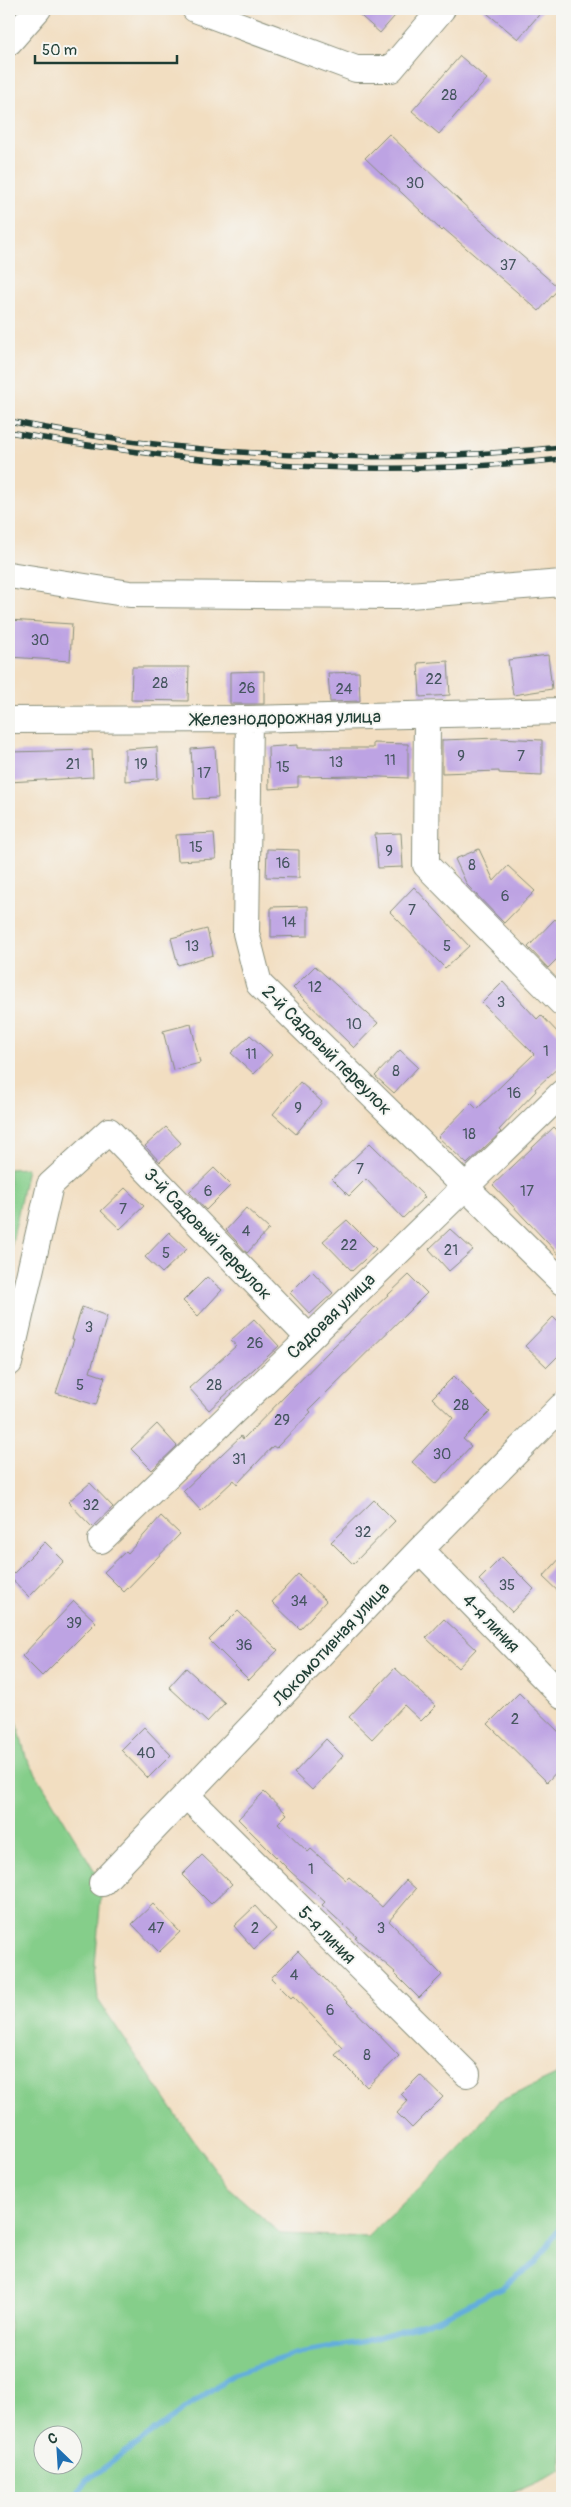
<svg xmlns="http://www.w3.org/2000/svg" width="571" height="2507" viewBox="0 0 571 2507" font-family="Pangolin,sans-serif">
<rect width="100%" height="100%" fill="#f6f6f2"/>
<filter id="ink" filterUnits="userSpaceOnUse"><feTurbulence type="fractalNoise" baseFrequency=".02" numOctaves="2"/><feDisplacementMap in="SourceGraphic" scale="10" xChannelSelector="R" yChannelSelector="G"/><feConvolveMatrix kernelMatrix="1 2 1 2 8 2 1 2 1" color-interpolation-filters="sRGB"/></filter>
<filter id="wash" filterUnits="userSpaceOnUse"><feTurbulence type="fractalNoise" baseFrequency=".0096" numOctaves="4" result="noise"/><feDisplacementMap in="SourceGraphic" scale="20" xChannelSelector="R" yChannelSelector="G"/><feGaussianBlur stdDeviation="1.12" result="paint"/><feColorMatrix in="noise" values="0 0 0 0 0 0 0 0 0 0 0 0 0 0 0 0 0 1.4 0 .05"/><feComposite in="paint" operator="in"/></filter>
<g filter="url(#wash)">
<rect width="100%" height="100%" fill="#f2dec1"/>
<path fill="#85ce8a" stroke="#52865f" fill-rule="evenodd" d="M27 1168 9 1259V1169Z
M9 1691 26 1757 102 1883 95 1966 98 2000 191 2137 230 2189 281 2234 367 2237 431 2177 465 2142 498 2102 556 2075 562 2069V2196L558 2221 562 2229V2471L502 2498H9ZM42 2434H72V2464H42Z"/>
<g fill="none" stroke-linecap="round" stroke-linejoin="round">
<path stroke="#63aedb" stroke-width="5.5" d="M74 2498 86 2481 233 2374 295 2354 365 2341 439 2319 502 2287 536 2262 562 2225"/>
</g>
<g id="blocks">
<path fill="#bda3e3" d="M353 9H401L380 33Z
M482 9H544L518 39Z
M460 56 487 79 439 134 412 111Z
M389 134 477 217 559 288 539 311 444 229 442 231 365 158Z
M9 620 72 624 70 661 9 657Z
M548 655 552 689 513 695 508 660Z
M448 661 450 695 420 697 418 663Z
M132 667H189L188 701 131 700Z
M264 671V704H230V672Z
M359 672 360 701 330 702 328 673Z
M498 738 542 740V775L499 773V771L442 773V740Z
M373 743 408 744V778L354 776 298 777V787L269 789 268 747 297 745V748H373Z
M157 747 158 779 125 781V749Z
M215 747 218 798 194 799 191 749Z
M92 750 93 777 9 782V752Z
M214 833 216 859 178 861 176 835Z
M401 833 403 867 378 868 375 834Z
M267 849 299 850V878L266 877Z
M479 849 494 881 508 866 535 891 504 923 467 885 455 859Z
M414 887 469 946 445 968 390 912Z
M308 906V936L271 937V907Z
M555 919 562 927V954L548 968 528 947Z
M207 929 213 955 178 965 171 938Z
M315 966 378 1023 354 1048 293 988Z
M503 982 537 1019 541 1015 562 1037V1064L535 1089 536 1091 499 1130 501 1132 467 1164 438 1137 471 1103 477 1109 534 1054 482 1003Z
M191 1024 200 1063 173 1070 163 1031Z
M250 1035 272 1055 254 1074 231 1053Z
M400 1050 418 1067 394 1093 375 1076Z
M300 1082 322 1102 296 1134 273 1114Z
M166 1127 181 1143 160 1162 145 1146Z
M554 1127 562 1135V1258L493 1185Z
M370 1143 425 1197 403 1218 366 1179 349 1196 332 1179Z
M214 1168 231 1185 206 1210 189 1192Z
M125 1188 144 1206 120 1229 101 1211Z
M246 1208 269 1229 247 1253 226 1230Z
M347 1220 376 1249 352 1271 323 1241Z
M450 1229 473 1250 449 1271 429 1249Z
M169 1232 187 1249 162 1273 145 1257Z
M312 1271 333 1293 310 1314 290 1293Z
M409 1275 427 1293 309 1410 311 1412 276 1448 273 1446 237 1484 234 1480 201 1511 183 1491 241 1436 243 1439 332 1348Z
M207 1277 222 1290 198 1316 183 1301Z
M82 1307 107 1316 90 1372 105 1377 96 1405 56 1393 74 1339H72Z
M553 1317 562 1326V1352L547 1367 525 1346Z
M254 1319 279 1346 209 1410 189 1388 236 1346 231 1340Z
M454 1376 490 1412 463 1439 471 1446 436 1484 412 1462 453 1418 432 1398Z
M157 1424 177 1446 152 1470 131 1449Z
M90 1483 113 1507 92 1527 68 1502Z
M374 1500 395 1521 353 1564 331 1542Z
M161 1516 180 1534 124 1592 104 1572 126 1551 128 1553Z
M45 1542 64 1561 29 1597 10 1577Z
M562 1556V1595L543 1577Z
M502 1557 534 1589 512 1612 479 1580Z
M298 1574 326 1601 300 1629 272 1602Z
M74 1601 96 1622 42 1676 22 1656Z
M238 1611 278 1650 249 1680 209 1640Z
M444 1619 476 1649 458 1668 426 1638Z
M186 1668 225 1703 207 1722 169 1687Z
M395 1668 436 1706 421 1721 404 1705 372 1739 349 1717Z
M519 1693 562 1735V1766L547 1782 488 1724Z
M144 1727 171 1755 148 1778 121 1750Z
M326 1739 343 1756 312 1790 294 1773Z
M264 1792 287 1814 278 1823 308 1852 311 1849 346 1880 349 1877 382 1907 406 1880 416 1889 389 1921 442 1975 419 1998 394 1973 395 1972 355 1938 357 1937 322 1905 325 1902 291 1872 238 1819Z
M202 1855 232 1884 211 1904 182 1875Z
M153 1904 180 1932 159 1952 132 1924Z
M255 1906 276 1929 254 1949 234 1926Z
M298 1951 399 2056 367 2087 335 2055 343 2048 293 1996 291 1998 271 1978Z
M420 2075 443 2097 412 2128 397 2113 408 2101 401 2094Z"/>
</g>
</g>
<g filter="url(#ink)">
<use href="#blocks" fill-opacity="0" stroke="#888e7a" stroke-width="1"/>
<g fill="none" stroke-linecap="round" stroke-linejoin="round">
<defs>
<path id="minor" d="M195 9 356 69H391L442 9
M9 42 38 9
M9 575 130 594 397 596 562 583
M427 716 426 865 562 1003
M249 719 246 933 259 984 562 1282
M9 720 249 719 562 711
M9 1363 50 1185 109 1131 308 1337
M101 1540 562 1093
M420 1550 562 1696
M187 1796 467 2074
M102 1883 420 1550 562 1406"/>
</defs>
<use href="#minor" stroke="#888e7a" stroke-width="28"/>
<use href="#minor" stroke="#fff" stroke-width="26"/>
<defs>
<path id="rail" d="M9 421C187 457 381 466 562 447
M9 432C190 465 379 479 562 459"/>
</defs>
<use href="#rail" stroke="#1f3d34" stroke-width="5.5"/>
<use href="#rail" stroke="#f6f6f2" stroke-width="4" stroke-dasharray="11" stroke-linecap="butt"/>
</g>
</g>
<g text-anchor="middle" stroke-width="4" stroke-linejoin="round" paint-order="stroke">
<g font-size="15" fill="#465660">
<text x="449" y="100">28</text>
<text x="415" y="188">30</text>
<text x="508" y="270">37</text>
<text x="40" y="645">30</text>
<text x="434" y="684">22</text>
<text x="160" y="688">28</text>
<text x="247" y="693">26</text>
<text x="344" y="694">24</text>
<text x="461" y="761">9</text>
<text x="521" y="761">7</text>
<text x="390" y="765">11</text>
<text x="336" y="767">13</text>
<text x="73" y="769">21</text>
<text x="141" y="769">19</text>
<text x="283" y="772">15</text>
<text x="204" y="778">17</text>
<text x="196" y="852">15</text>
<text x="389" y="856">9</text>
<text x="283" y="868">16</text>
<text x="472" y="870">8</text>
<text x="505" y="901">6</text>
<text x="412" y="915">7</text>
<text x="289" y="927">14</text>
<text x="192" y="951">13</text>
<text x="447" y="951">5</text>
<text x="315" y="992">12</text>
<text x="501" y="1007">3</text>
<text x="354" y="1029">10</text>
<text x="546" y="1056">1</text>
<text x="251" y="1059">11</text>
<text x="396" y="1076">8</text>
<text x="514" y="1098">16</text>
<text x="298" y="1113">9</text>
<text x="469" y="1139">18</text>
<text x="360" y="1174">7</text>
<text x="208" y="1196">6</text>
<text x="527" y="1196">17</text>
<text x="123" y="1214">7</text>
<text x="246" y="1236">4</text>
<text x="349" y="1250">22</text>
<text x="451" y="1255">21</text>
<text x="166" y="1258">5</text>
<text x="89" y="1332">3</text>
<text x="255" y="1348">26</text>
<text x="80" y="1390">5</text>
<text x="214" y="1390">28</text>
<text x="461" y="1410">28</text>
<text x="282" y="1425">29</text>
<text x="442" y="1459">30</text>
<text x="239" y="1464">31</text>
<text x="91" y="1510">32</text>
<text x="363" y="1537">32</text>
<text x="507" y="1590">35</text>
<text x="299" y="1606">34</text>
<text x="74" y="1628">39</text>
<text x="244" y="1650">36</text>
<text x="515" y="1724">2</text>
<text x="146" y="1758">40</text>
<text x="311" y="1874">1</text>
<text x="156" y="1933">47</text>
<text x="255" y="1933">2</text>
<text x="381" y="1933">3</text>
<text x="294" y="1980">4</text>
<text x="330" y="2015">6</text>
<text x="367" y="2060">8</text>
</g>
<g font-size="18" fill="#1f3d34" stroke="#f6f6f2">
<text transform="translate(286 718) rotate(-1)" y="6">Железнодорожная улица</text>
<text transform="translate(327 1050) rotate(45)" y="6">2-й Садовый переулок</text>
<text transform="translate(208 1234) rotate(46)" y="6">3-й Садовый переулок</text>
<text transform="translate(331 1316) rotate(-44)" y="6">Садовая улица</text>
<text transform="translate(491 1623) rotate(46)" y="6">4-я линия</text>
<text transform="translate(331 1644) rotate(-47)" y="6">Локомотивная улица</text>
<text transform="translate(327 1935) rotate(45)" y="6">5-я линия</text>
</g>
</g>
<rect width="571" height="2507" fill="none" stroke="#f6f6f2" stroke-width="30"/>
<g transform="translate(58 2450) rotate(335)"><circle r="24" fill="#f6f6f2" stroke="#a0aca6"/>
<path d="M0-4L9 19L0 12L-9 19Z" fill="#1f6fb2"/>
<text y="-8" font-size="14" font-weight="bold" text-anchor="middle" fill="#1f3d34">С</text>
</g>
<path d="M35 55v8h142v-8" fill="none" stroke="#1f3d34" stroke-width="2.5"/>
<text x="42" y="55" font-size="15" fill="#1f3d34" stroke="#f6f6f2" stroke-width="4" paint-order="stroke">50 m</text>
</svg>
